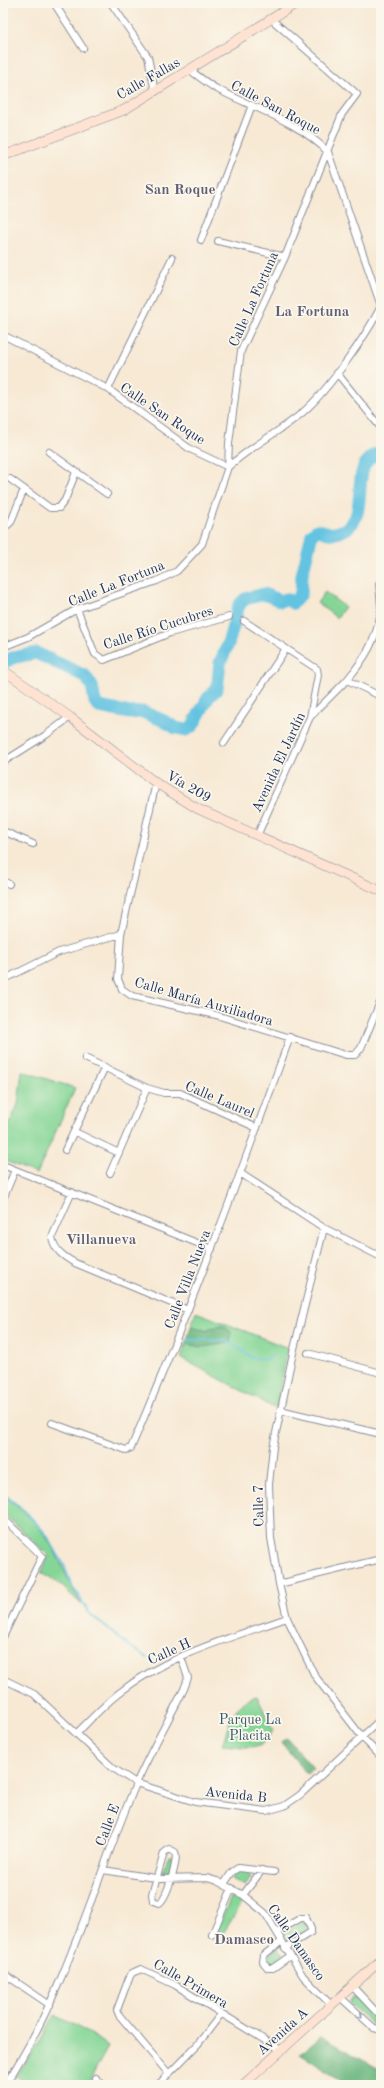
<svg xmlns="http://www.w3.org/2000/svg" width="384" height="2088" viewBox="0 0 384 2088" font-family="'Old Standard TT',serif">
<rect width="100%" height="100%" fill="#fbf7ec"/>
<filter id="ink" filterUnits="userSpaceOnUse"><feTurbulence type="fractalNoise" baseFrequency=".025" numOctaves="2"/><feDisplacementMap in="SourceGraphic" scale="8" xChannelSelector="R" yChannelSelector="G"/><feConvolveMatrix kernelMatrix="1 2 1 2 8 2 1 2 1" color-interpolation-filters="sRGB"/></filter>
<filter id="wash" filterUnits="userSpaceOnUse"><feTurbulence type="fractalNoise" baseFrequency=".012" numOctaves="4" result="noise"/><feDisplacementMap in="SourceGraphic" scale="16" xChannelSelector="R" yChannelSelector="G"/><feGaussianBlur stdDeviation="0.9" result="paint"/><feColorMatrix in="noise" values="0 0 0 0 0 0 0 0 0 0 0 0 0 0 0 0 0 1.4 0 .05"/><feComposite in="paint" operator="in"/></filter>
<g filter="url(#wash)">
<rect width="100%" height="100%" fill="#f7e9d4"/>
<path fill="#85d696" stroke="#50827a" d="M325 592 345 607 337 618 317 603Z
M22 1071 75 1088 37 1174 3 1160V1140L18 1104Z
M196 1312 288 1348 276 1409 181 1358 186 1344 202 1347 208 1331 191 1327Z
M3 1495C18 1506 34 1520 45 1535 60 1557 68 1583 82 1605L61 1585 41 1573 49 1556 3 1513Z
M257 1696 273 1730C262 1754 243 1746 222 1745 229 1725 234 1700 257 1696Z
M169 1856H172L173 1858 169 1873 162 1871Z
M238 1871H247L251 1878 245 1886 232 1879Z
M231 1898 242 1903 224 1932 219 1933 217 1928Z
M304 1922 308 1929 287 1941 283 1933Z
M278 1948 283 1955 271 1966 265 1959Z
M352 1998H357L377 2017V2024L374 2026 349 2003Z
M54 2015 91 2034 108 2047 87 2085H30L16 2076 39 2043Z"/>
<path fill="#6cb77f" stroke="#44736e" d="M224 1326 231 1332 230 1343 202 1347 186 1344 191 1327 208 1331 210 1328Z
M287 1738 313 1768 307 1774 281 1742Z
M321 2037 381 2070V2085H349L300 2054Z"/>
<g fill="none" stroke-linecap="round" stroke-linejoin="round">
<path stroke="#63c3e1" stroke-width="2" d="M187 1340H226L253 1358 265 1360 272 1355
M3 1493 27 1513 46 1534 64 1565 71 1584 90 1614 120 1639 147 1658"/>
<path stroke="#63c3e1" stroke-width="13" d="M3 663 12 658 36 653 85 676 92 686 95 702 99 707 130 713 143 712 162 720 176 728 186 730 192 727 208 698 217 689 220 663 228 644 239 605 245 599 264 594 281 601 286 599 293 603 301 594 302 575 312 534 317 530C323 530 329 535 335 533 374 525 349 477 370 458 373 455 378 454 381 452"/>
</g>
</g>
<g filter="url(#ink)">
<g fill="none" stroke-linecap="round" stroke-linejoin="round">
<defs>
<path id="street" d="M54 3 83 48
M111 3 148 57 155 92
M201 240 252 105
M218 241 285 257
M3 335 108 389 190 449 228 467C251 446 278 433 302 413 327 392 367 335 381 306L328 152C298 121 253 108 215 88 207 83 198 76 190 70
M337 373 381 428
M108 389 172 258
M49 452 107 494
M10 479 50 508H59L65 500 76 472
M3 526 8 525 11 522 24 489
M381 580 379 584 381 607
M77 609 95 654 104 660 170 633 229 617
M244 621 317 669 318 675 310 717
M3 647 28 637 77 609 157 581 177 571 202 544 228 467 229 443 241 351 285 257 342 114 357 94 271 19
M347 680C366 657 376 641 381 611
M224 743 285 650
M3 762 46 735 70 717
M156 783 121 934 118 979 122 989 132 996 216 1015 346 1055H355L361 1048 381 1000
M3 831 33 844
M257 836 310 717 347 680 378 695 381 688
M3 881 9 884
M3 980 59 952 121 934
M85 1058 147 1088 164 1093H180L257 1128
M75 1132 119 1153
M65 1150 105 1067
M3 1165 212 1249
M110 1173 147 1088
M240 1173 324 1228 381 1257
M72 1192 52 1237C54 1250 64 1257 75 1263L188 1310
M3 1199 15 1170
M324 1228 293 1353 273 1447 269 1484 271 1538 279 1584 287 1618 315 1676 362 1737 381 1757
M308 1353 381 1373
M280 1410 381 1434
M52 1423 126 1450 131 1448C189 1313 240 1175 290 1037
M3 1518 42 1556 3 1637
M279 1584 381 1559
M3 1679 34 1694 113 1768 136 1783 195 1802 266 1811 284 1806 300 1795 381 1719
M77 1733C90 1720 104 1705 119 1693 167 1655 230 1638 287 1618
M169 1849 175 1852C179 1859 166 1901 159 1903L153 1901 152 1894 164 1853Z
M103 1870 161 1879 207 1878 217 1881 243 1895 265 1913 303 1976 331 2005
M224 1884 232 1872 238 1868 274 1872
M243 1895 262 1870
M277 1932 301 1918H306L311 1929V1932L285 1948
M212 1935 232 1888
M282 1941 264 1955 263 1962 268 1968H273L290 1956
M3 1973 50 2005
M352 1986 381 2017
M340 1997 374 2028 378 2029 381 2026
M169 2074 119 2015 117 2010 129 1978 132 1973 141 1969 175 1985 281 2050
M96 2078 103 2085
M5 2085C66 1993 93 1885 136 1784 150 1752 168 1721 184 1689L188 1678 181 1657
M158 2085 198 2044 221 2014"/>
<path id="secondary" d="M3 156 124 110 297 3
M3 670 70 717 156 783 198 809 381 891
M243 2085 381 1960"/>
</defs>
<use href="#street" stroke="#898c99" stroke-width="8"/>
<use href="#secondary" stroke="#898c99" stroke-width="10"/>
<use href="#street" stroke="#fff" stroke-width="6"/>
<use href="#secondary" stroke="#fee3d2" stroke-width="9"/>
</g>
<defs><path id="oneway-chevron" d="M-2-3.5L2.5 0L-2 3.5" fill="none" stroke-width="1.6" stroke-linecap="round" stroke-linejoin="round"/></defs>
<use stroke="#8d97ae" href="#oneway-chevron" transform="translate(360 2016) rotate(42)"/>
</g>
<g text-anchor="middle" stroke-width="3.5" stroke-linejoin="round" paint-order="stroke">
<g font-size="14" fill="#1b2f5e" stroke="#fbf7ec">
<text transform="translate(148 78) rotate(-30)" y="5">Calle Fallas</text>
<text transform="translate(276 107) rotate(28)" y="5">Calle San Roque</text>
<text transform="translate(253 299) rotate(-66)" y="5">Calle La Fortuna</text>
<text transform="translate(163 413) rotate(34)" y="5">Calle San Roque</text>
<text transform="translate(116 583) rotate(-22)" y="5">Calle La Fortuna</text>
<text transform="translate(158 627) rotate(-18)" y="5">Calle Río Cucubres</text>
<text transform="translate(278 762) rotate(-65)" y="5">Avenida El Jardín</text>
<text transform="translate(189 786) rotate(30)" y="5">Vía 209</text>
<text transform="translate(204 1001) rotate(16)" y="5">Calle María Auxiliadora</text>
<text transform="translate(220 1099) rotate(23)" y="5">Calle Laurel</text>
<text transform="translate(187 1279) rotate(-69)" y="5">Calle Villa Nueva</text>
<text transform="translate(258 1506) rotate(-91)" y="5">Calle 7</text>
<text transform="translate(169 1651) rotate(-24)" y="5">Calle H</text>
<text transform="translate(236 1794) rotate(6)" y="5">Avenida B</text>
<text transform="translate(107 1825) rotate(-69)" y="5">Calle E</text>
<text transform="translate(297 1942) rotate(55)" y="5">Calle Damasco</text>
<text transform="translate(191 1983) rotate(30)" y="5">Calle Primera</text>
<text transform="translate(282 2031) rotate(-42)" y="5">Avenida A</text>
</g>
<g font-size="14" fill="#36596c" stroke="#fbf7ec">
<text x="250" y="1724">Parque La<tspan x="250" dy="16">Placita</tspan></text>
</g>
<g font-size="15" font-weight="bold" fill="#625f75" stroke="#fbf7ec">
<text x="180" y="194">San Roque</text>
<text x="312" y="316">La Fortuna</text>
<text x="101" y="1244">Villanueva</text>
<text x="244" y="1944">Damasco</text>
</g>
</g>
<rect width="384" height="2088" fill="none" stroke="#fbf7ec" stroke-width="16"/>
</svg>
